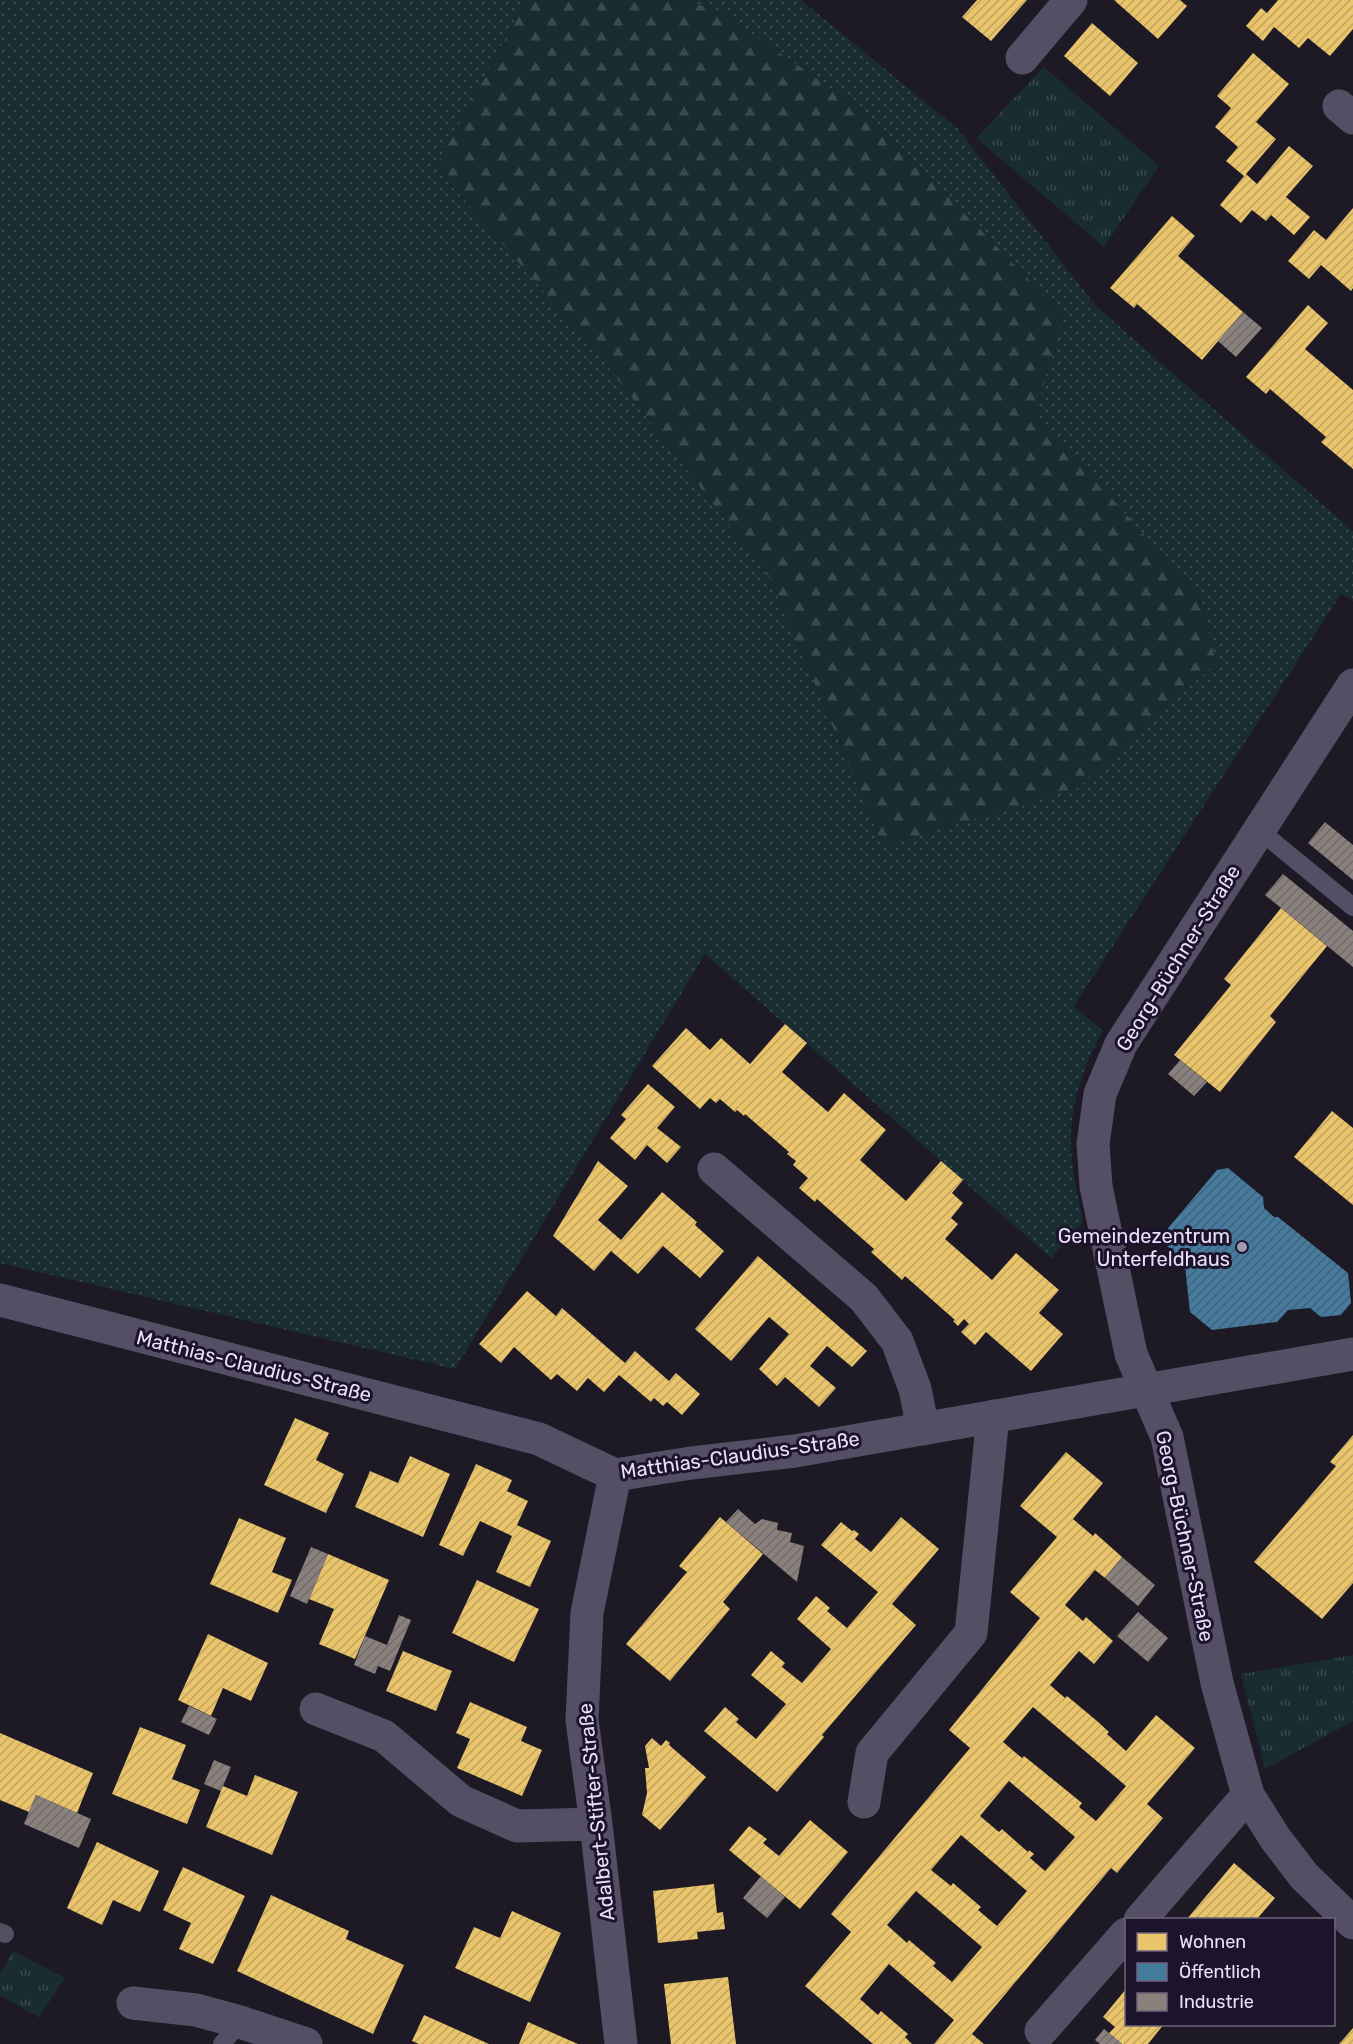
<svg xmlns="http://www.w3.org/2000/svg" width="1353" height="2044" viewBox="0 0 1353 2044" font-family="Rubik,sans-serif">
<defs>
<pattern id="grass-dots" width="8" height="8" patternUnits="userSpaceOnUse" patternTransform="scale(1.5)"><rect width="8" height="8" fill="#192c32"/><path d="M2 2h.1M6 6h.1" fill="none" stroke="#3a4a51" stroke-width="1.8" stroke-linecap="round"/></pattern>
<pattern id="forest-firs" width="22" height="20" patternUnits="userSpaceOnUse" patternTransform="scale(1.5)"><rect width="22" height="20" fill="#192c32"/><path d="M5 1l3.5 6h-7zM16 11l3.5 6h-7z" fill="#3a4a51"/></pattern>
<pattern id="park-tufts" width="24" height="20" patternUnits="userSpaceOnUse" patternTransform="scale(1.5)"><rect width="24" height="20" fill="#192c32"/><path d="M3 7l-1-3M5 7V3M7 7l1-3M15 17l-1-3M17 17v-4M19 17l1-3" fill="none" stroke="#3a4a51"/></pattern>
<pattern id="homes-hatch" width="6" height="6" patternUnits="userSpaceOnUse" patternTransform="scale(1.5)"><rect width="6" height="6" fill="#e9c46a"/><path d="M-1 1l2-2M0 6l6-6M5 7l2-2" fill="none" stroke="#c0a462"/></pattern>
<pattern id="public-hatch" width="6" height="6" patternUnits="userSpaceOnUse" patternTransform="scale(1.5)"><rect width="6" height="6" fill="#457b9d"/><path d="M-1 1l2-2M0 6l6-6M5 7l2-2" fill="none" stroke="#456279"/></pattern>
<pattern id="industry-hatch" width="6" height="6" patternUnits="userSpaceOnUse" patternTransform="scale(1.5)"><rect width="6" height="6" fill="#8a817c"/><path d="M-1 1l2-2M0 6l6-6M5 7l2-2" fill="none" stroke="#726b6b"/></pattern>
</defs>
<rect width="100%" height="100%" fill="#1d1925"/>
<path fill="url(#grass-dots)" d="M0 0H526L436 167 603 360 771 580 883 846 1216 663 1201 598 1034 419 1062 314 866 112 721 13 686 0H801L958 129 1096 306 1353 531V601L1341 594 1074 1006 1103 1031C1080 1073 1065 1119 1073 1168 1075 1186 1080 1204 1083 1222L1051 1258 705 954 455 1369 0 1263Z"/>
<path fill="url(#forest-firs)" d="M526 0H686L721 13 866 112 1063 315 1034 419 1115 502 1201 598 1216 663 1076 789 883 846 771 580 603 360 436 167Z"/>
<path fill="url(#park-tufts)" d="M1044 67 1159 166 1104 247 976 138Z
M1353 1655V1721L1265 1769 1241 1674Z
M13 1951 65 1978 39 2017 0 1996V1974Z"/>
<path fill="url(#homes-hatch)" fill-rule="evenodd" d="M977 0H1027L991 41 962 17Z
M1114 0H1180L1187 6 1158 39Z
M1278 0H1353V29L1330 56 1308 38 1299 48 1274 27 1263 41 1246 26 1261 8 1267 13Z
M1092 23 1138 63 1110 96 1064 56Z
M1253 53 1289 84 1256 122 1276 139 1246 174 1257 184 1289 146 1313 166 1286 197 1310 217 1294 235 1271 215 1266 221 1252 210 1241 223 1220 205 1244 176 1226 161 1238 147 1215 127 1231 108 1217 96Z
M1353 208V288L1351 291 1321 265 1309 279 1288 261 1314 230 1326 240Z
M1172 216 1195 236 1178 256 1243 312 1202 360 1137 304 1134 308 1110 288Z
M1308 305 1328 323 1305 349 1353 390V469L1321 442 1326 437 1270 389 1266 394 1246 377Z
M1281 908 1327 946 1270 1016 1276 1022 1220 1092 1174 1055 1231 985 1224 979Z
M785 1024 807 1043 782 1072 828 1112 844 1093 886 1130 860 1160 906 1201 941 1161 963 1180 952 1193 963 1203 951 1218 958 1224 945 1239 992 1280 1016 1253 1059 1290 1039 1313 1063 1334 1031 1371 986 1332 975 1345 961 1332 969 1324 964 1319 958 1326 953 1321 955 1320 905 1276 902 1280 871 1252 874 1249 817 1199 815 1202 799 1188 808 1178 793 1165 796 1161 787 1154 789 1152 745 1114 744 1116 737 1110 735 1112 720 1099 716 1103 710 1098 700 1109 652 1066 686 1028 710 1050 721 1038 750 1064Z
M648 1084 675 1107 657 1128 681 1147 667 1163 647 1145 635 1160 610 1138 626 1119 621 1115Z
M1332 1111 1353 1128V1205L1294 1157Z
M598 1161 628 1186 598 1220 621 1240 662 1192 697 1222 695 1225 724 1251 700 1278 663 1246 638 1274 611 1251 594 1271 553 1236Z
M758 1256 867 1351 852 1367 827 1346 810 1366 836 1388 819 1407 785 1377 777 1386 759 1369 789 1334 769 1317 731 1361 695 1329Z
M527 1291 556 1316 562 1308 625 1363 635 1351 669 1381 676 1373 700 1394 682 1415 667 1402 663 1406 654 1398 651 1402 619 1375 604 1392 588 1378 577 1391 557 1374 551 1380 514 1347 501 1363 479 1344Z
M295 1418 329 1433 316 1460 344 1474 326 1513 264 1485Z
M1353 1435V1583L1322 1619 1254 1562 1336 1466 1330 1462Z
M1066 1452 1103 1483 1073 1519 1093 1536 1095 1533 1122 1557 1105 1578 1095 1570 1065 1605 1083 1621 1086 1617 1113 1641 1094 1664 1079 1651 1050 1685 1065 1698 1067 1696 1097 1721 1109 1732 1107 1734 1126 1751 1156 1715 1195 1748 1147 1804 1163 1818 1117 1873 1111 1868 972 2034 984 2044H934L954 2020 889 1964 860 1999 878 2015 881 2011 895 2023 908 2034 905 2037 912 2044H873L805 1986 851 1932 831 1914 970 1748 949 1730 1040 1618 1010 1592 1057 1537 1020 1506ZM1033 1707 1126 1786 1096 1821 1079 1807 1082 1803 1024 1756 1022 1758 1003 1742ZM1009 1781 1075 1837 1045 1871 1030 1858 1034 1854 1029 1850 1028 1852 1002 1829 999 1832 980 1816ZM961 1835 1027 1891 997 1926 978 1910 981 1907 953 1883 951 1886 931 1870ZM916 1891 982 1947 952 1982 933 1966 936 1963 909 1940 907 1943 887 1925Z
M410 1456 450 1474 423 1537 355 1507 370 1471 398 1483Z
M476 1464 512 1480 507 1491 528 1501 517 1525 551 1541 530 1587 496 1572 512 1536 480 1521 463 1556 439 1545Z
M720 1517 763 1554 723 1602 730 1609 670 1681 626 1644 687 1572 679 1566Z
M901 1517 939 1549 892 1604 916 1625 822 1735 824 1737 777 1792 704 1731 725 1707 739 1719 736 1722 756 1739 786 1704 751 1675 771 1651 785 1663 782 1667 802 1683 831 1649 797 1619 816 1596 830 1608 827 1611 847 1628 878 1592 821 1545 841 1522 852 1531 854 1530 859 1534 855 1539 871 1552Z
M239 1518 286 1538 272 1572 292 1580 278 1613 210 1584Z
M328 1554 389 1580 355 1659 319 1644 334 1609 309 1599Z
M477 1580 539 1609 514 1662 452 1633Z
M208 1634 268 1663 251 1701 223 1688 211 1716 178 1700Z
M403 1651 452 1671 436 1711 386 1691Z
M470 1702 527 1727 521 1741 542 1750 522 1796 457 1768 470 1739 456 1733Z
M140 1727 186 1745 172 1779 200 1790 187 1824 112 1794Z
M0 1733 93 1773 77 1813 36 1795 29 1812 0 1800Z
M652 1738 661 1746 666 1740 670 1743 669 1745 706 1777 660 1830 642 1815 647 1793 645 1768H649L645 1746Z
M255 1775 298 1792 272 1855 206 1827 223 1786 247 1796Z
M810 1820 848 1852 800 1909 729 1850 749 1826 767 1839 763 1843 779 1856Z
M97 1842 159 1871 140 1912 113 1900 102 1925 67 1908Z
M1234 1863 1275 1898 1256 1920H1186Z
M183 1867 245 1896 213 1964 179 1949 191 1923 163 1910Z
M714 1884 717 1913 723 1912 725 1929 697 1932 698 1939 658 1943 653 1891Z
M271 1895 349 1931 346 1939 404 1965 373 2034 237 1971Z
M512 1911 561 1933 530 2002 455 1968 474 1927 500 1938Z
M728 1977 736 2044H671L664 1984Z
M1126 1989V2024H1164L1148 2044H1122L1109 2033 1115 2027 1103 2017Z
M424 2015 489 2044H419L412 2041Z
M528 2022 578 2044H519Z
M1353 2028V2044H1339Z"/>
<path fill="url(#public-hatch)" d="M1228 1168 1263 1197 1264 1208 1274 1217H1278L1348 1273 1351 1303 1341 1315 1321 1317 1310 1308 1288 1310 1277 1322 1212 1330 1190 1312 1185 1266 1173 1268 1167 1263 1166 1255 1172 1250 1165 1244 1164 1233 1217 1170Z"/>
<path fill="url(#industry-hatch)" d="M1243 312 1262 328 1236 357 1218 341Z
M1325 822 1353 845V880L1308 843Z
M1283 874 1353 931V967L1265 895Z
M1180 1060 1207 1082 1194 1096 1168 1074Z
M738 1509 755 1524 762 1519 778 1523 777 1530 792 1533 790 1542 804 1546 797 1582 726 1522Z
M311 1547 328 1554 307 1604 290 1596Z
M1122 1557 1155 1585 1138 1606 1105 1578Z
M1138 1612 1168 1638 1148 1662 1117 1636Z
M399 1615 411 1620 390 1671 378 1666 375 1674 354 1665 365 1636 387 1645Z
M189 1706 217 1719 209 1735 181 1722Z
M214 1760 231 1767 221 1791 204 1784Z
M36 1795 91 1819 79 1848 24 1824Z
M761 1876 785 1897 767 1918 743 1898Z
M1104 2029 1109 2033 1122 2044H1100L1095 2040Z"/>
<g fill="none" stroke-linecap="round" stroke-linejoin="round">
<path stroke="#544f65" stroke-width="18" d="M1259 830 1353 907
M0 1932 5 1934
M222 2044 240 2022"/>
<path stroke="#544f65" stroke-width="33" d="M1022 58 1071 0
M1339 106 1353 118
M1353 685 1121 1044 1100 1094 1093 1144 1096 1186 1131 1354 1167 1437 1217 1683 1248 1795 1275 1838 1304 1876 1353 1923
M714 1169 864 1298 897 1341 915 1389 923 1429
M0 1300 539 1439 615 1475 691 1463 795 1451 1353 1354
M615 1475 587 1613 582 1720 596 1824 621 2044
M316 1709 384 1736 461 1801 517 1826 596 1824
M864 1802 872 1753 971 1633 993 1416
M1140 1920 1248 1795
M133 2003 196 2010 240 2022 306 2044
M1041 2031 1126 1934"/>
</g>
<circle fill="#a29ab1" stroke="#1c142a" stroke-width="2" cx="1242" cy="1247" r="6"/>
<g text-anchor="middle" stroke-width="6" stroke-linejoin="round" paint-order="stroke">
<g font-size="20" fill="#e9e0fc" stroke="#1c142a">
<text transform="translate(1178 958) rotate(-58)" y="7">Georg-Büchner-Straße</text>
<text transform="translate(254 1366) rotate(14)" y="7">Matthias-Claudius-Straße</text>
<text transform="translate(740 1455) rotate(-8)" y="7">Matthias-Claudius-Straße</text>
<text transform="translate(1185 1536) rotate(78)" y="7">Georg-Büchner-Straße</text>
<text transform="translate(596 1812) rotate(-96)" y="7">Adalbert-Stifter-Straße</text>
</g>
<g font-size="20" fill="#e9e0fc" stroke="#1c142a" text-anchor="end">
<text x="1230" y="1243">Gemeindezentrum<tspan x="1230" dy="23">Unterfeldhaus</tspan></text>
</g>
</g>
<rect x="1125" y="1918" width="210" height="108" fill="#1c142a" stroke="#6e667e" stroke-width="1.5"/>
<rect x="1137" y="1933" width="30" height="18" fill="#e9c46a" stroke="#6e667e" stroke-width="1.5"/>
<text x="1179" y="1948" font-size="18" fill="#e9e0fc">Wohnen</text>
<rect x="1137" y="1963" width="30" height="18" fill="#457b9d" stroke="#6e667e" stroke-width="1.5"/>
<text x="1179" y="1978" font-size="18" fill="#e9e0fc">Öffentlich</text>
<rect x="1137" y="1993" width="30" height="18" fill="#8a817c" stroke="#6e667e" stroke-width="1.5"/>
<text x="1179" y="2008" font-size="18" fill="#e9e0fc">Industrie</text>
</svg>
